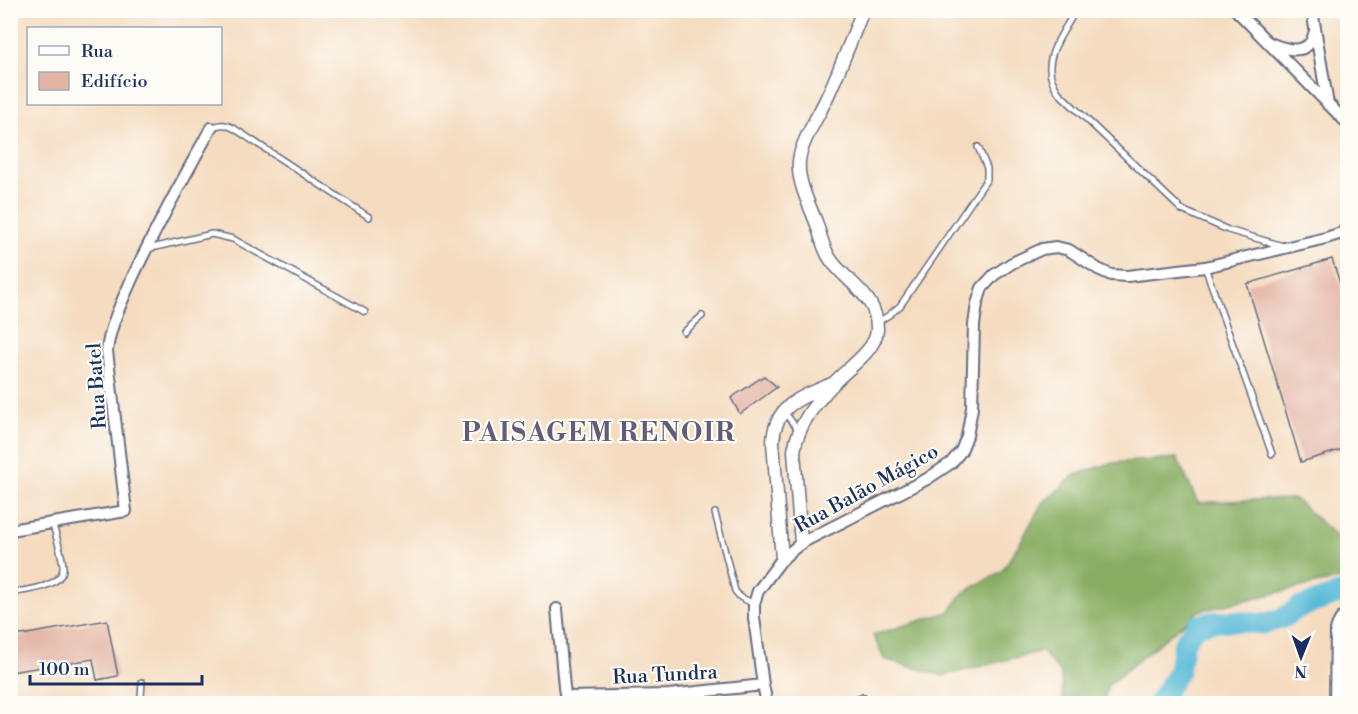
<svg xmlns="http://www.w3.org/2000/svg" width="1358" height="714" viewBox="0 0 1358 714" font-family="'Libre Bodoni',serif">
<rect width="100%" height="100%" fill="#fdfcf7"/>
<filter id="ink" filterUnits="userSpaceOnUse"><feTurbulence type="fractalNoise" baseFrequency=".0167" numOctaves="2"/><feDisplacementMap in="SourceGraphic" scale="12" xChannelSelector="R" yChannelSelector="G"/><feConvolveMatrix kernelMatrix="1 2 1 2 8 2 1 2 1" color-interpolation-filters="sRGB"/></filter>
<filter id="wash" filterUnits="userSpaceOnUse"><feTurbulence type="fractalNoise" baseFrequency=".008" numOctaves="4" result="noise"/><feDisplacementMap in="SourceGraphic" scale="24" xChannelSelector="R" yChannelSelector="G"/><feGaussianBlur stdDeviation="1.35" result="paint"/><feColorMatrix in="noise" values="0 0 0 0 0 0 0 0 0 0 0 0 0 0 0 0 0 1.4 0 .05"/><feComposite in="paint" operator="in"/></filter>
<g filter="url(#wash)">
<rect width="100%" height="100%" fill="#f5dcc0"/>
<path fill="#89ae63" stroke="#526e60" stroke-width="1.5" d="M1177 458 1198 503 1247 500 1295 499 1347 546V578L1315 584 1199 611 1108 685 1103 703H1063L1061 674 1042 651 943 676 884 659 873 635 949 612 963 593 1002 571 1021 541 1041 505 1075 475 1111 463Z"/>
<g fill="none" stroke-linecap="round" stroke-linejoin="round">
<path stroke="#59b9d7" stroke-width="21" d="M1157 704 1179 671 1184 642 1196 626 1211 622 1233 621 1263 624 1283 618 1298 608 1348 591"/>
</g>
<g id="blocks">
<path fill="#e3b3a3" d="M1332 259 1347 304V448L1301 462 1247 284Z
M764 376 777 387 740 414 731 398Z
M107 620 118 676 97 680 93 659 10 672V637Z"/>
</g>
</g>
<g filter="url(#ink)">
<use href="#blocks" fill-opacity="0" stroke="#676c80" stroke-width="1.5"/>
<g fill="none" stroke-linecap="round" stroke-linejoin="round">
<defs>
<path id="service" d="M1076 10C1065 30 1043 56 1052 80 1054 85 1056 89 1059 93L1182 210 1228 230 1283 246
M211 128C221 123 226 124 235 129L369 217
M147 249 212 234 233 239 365 312
M1205 267 1272 454
M878 322 889 315 900 306 987 179V168L978 147
M684 332 702 316
M785 413 799 431
M715 513 735 591 740 597 754 604
M10 593C25 590 61 588 63 569 64 562 55 531 52 523
M142 682 141 697 144 704"/>
<path id="minor" d="M1236 10 1348 124
M1312 10 1328 105
M1270 43C1280 48 1300 54 1309 44 1312 42 1314 34 1315 31
M10 530 126 511 107 351C110 325 121 304 131 281 155 228 184 178 211 128
M557 609 564 687 565 694 569 697 669 695 763 685
M767 704 763 685 754 618V604L758 591 782 559 801 543 927 479 951 463 961 451 967 436 972 408 974 325 977 304 982 288 994 275 1012 263 1042 249 1056 247 1069 250 1098 269 1111 275 1127 276 1205 267 1326 238 1348 231
M848 704 862 700
M1335 704 1336 630C1338 622 1341 617 1348 612"/>
<path id="tertiary" d="M801 543 794 451C798 424 816 402 835 382 848 368 876 350 877 330 878 298 852 286 834 264 824 253 821 236 816 222 809 204 797 181 799 161 801 141 820 114 828 95 841 67 852 38 863 10
M782 559 773 442C775 404 802 397 832 384"/>
</defs>
<use href="#service" stroke="#676c80" stroke-width="8"/>
<use href="#minor" stroke="#676c80" stroke-width="14"/>
<use href="#tertiary" stroke="#676c80" stroke-width="15"/>
<use href="#service" stroke="#fff" stroke-width="5"/>
<use href="#minor" stroke="#fff" stroke-width="10"/>
<use href="#tertiary" stroke="#fff" stroke-width="12"/>
</g>
</g>
<g text-anchor="middle" stroke-width="4.5" stroke-linejoin="round" paint-order="stroke">
<g font-size="20" fill="#1b2f5e" stroke="#fdfcf7">
<text transform="translate(96 386) rotate(-94)" y="7">Rua Batel</text>
<text transform="translate(866 488) rotate(-29)" y="7">Rua Balão Mágico</text>
<text transform="translate(665 674) rotate(-3)" y="7">Rua Tundra</text>
</g>
<g font-size="26" font-weight="bold" letter-spacing="1.5" fill="#615d76" stroke="#fdfcf7">
<text x="599" y="441">PAISAGEM RENOIR</text>
</g>
</g>
<rect width="1358" height="714" fill="none" stroke="#fdfcf7" stroke-width="36"/>
<rect x="27" y="27" width="195" height="78" fill="#fdfcf7" stroke="#a3aaba" stroke-width="1.5"/>
<rect x="39" y="46" width="30" height="9" fill="#ffffff" stroke="#a3aaba" stroke-width="1.5"/>
<text x="81" y="57" font-size="18" fill="#1b2f5e">Rua</text>
<rect x="39" y="72" width="30" height="18" fill="#e3b3a3" stroke="#a3aaba" stroke-width="1.5"/>
<text x="81" y="87" font-size="18" fill="#1b2f5e">Edifício</text>
<g transform="translate(1301 657) rotate(181)" stroke="#fdfcf7" stroke-width="4.5" paint-order="stroke">
<path d="M0-4.5L10 22L0 15L-10 22Z" fill="#1b2f5e"/>
<text y="-9" font-size="16" font-weight="bold" text-anchor="middle" fill="#1b2f5e">N</text>
</g>
<path d="M30 675v9h172v-9" fill="none" stroke="#1b2f5e" stroke-width="3"/>
<text x="39" y="675" font-size="18" fill="#1b2f5e" stroke="#fdfcf7" stroke-width="4.5" paint-order="stroke">100 m</text>
</svg>
